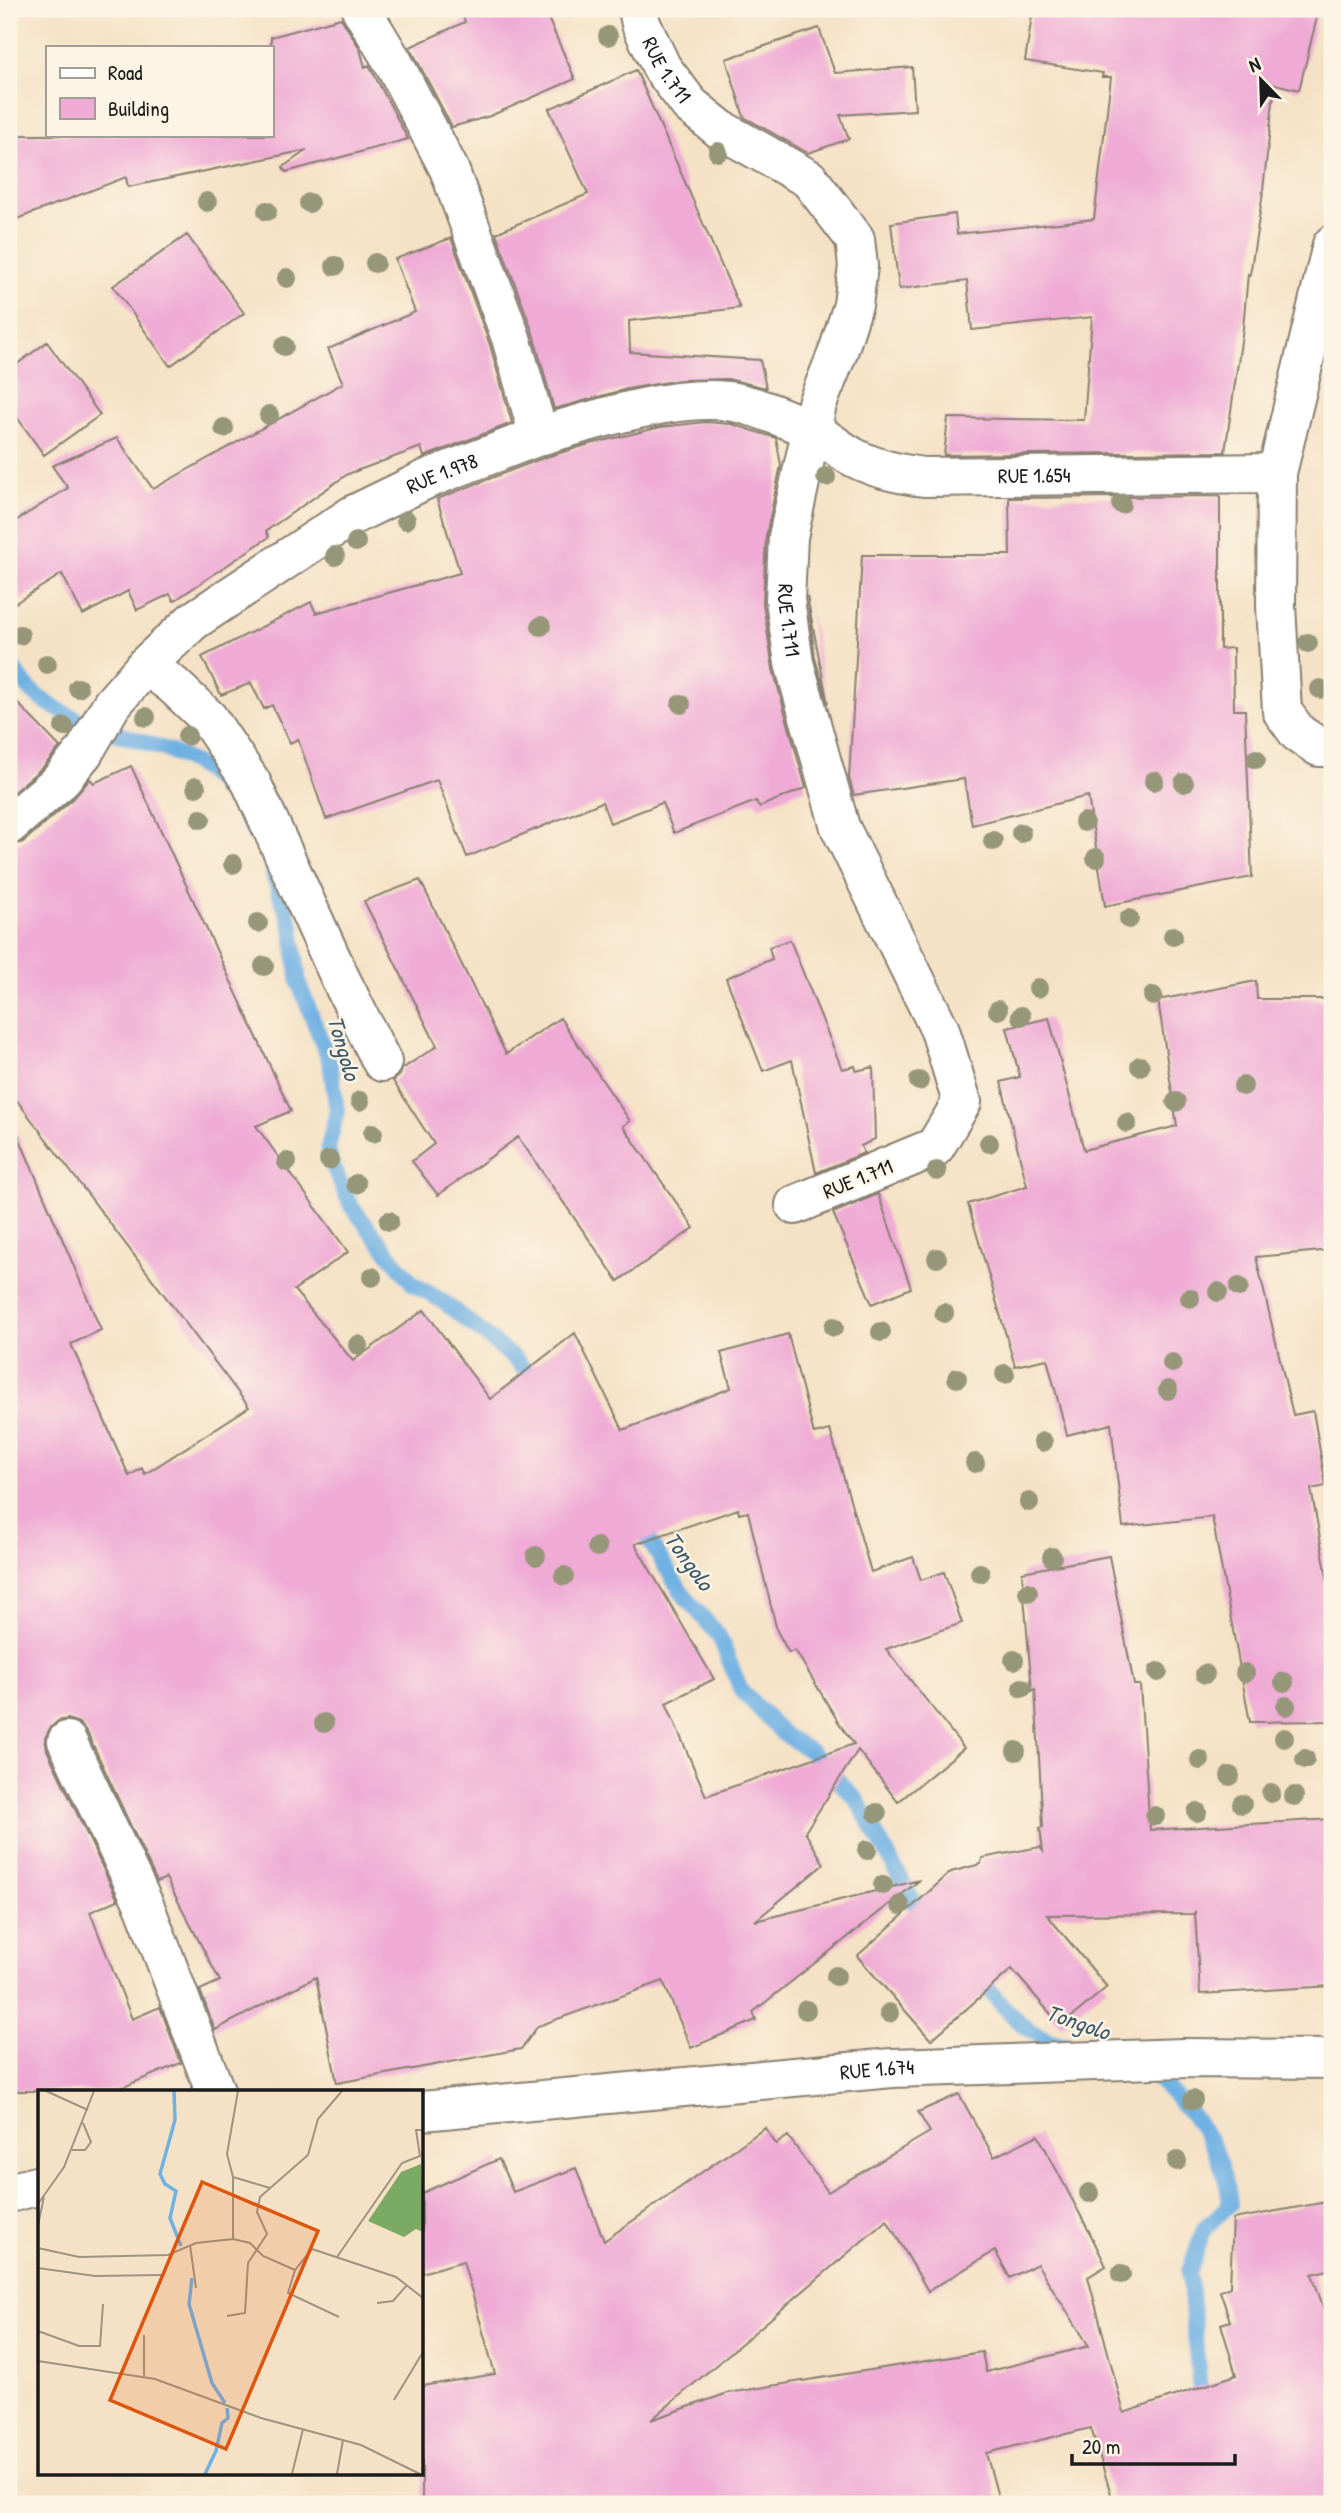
<svg xmlns="http://www.w3.org/2000/svg" width="1341" height="2513" viewBox="0 0 1341 2513" font-family="'Patrick Hand',sans-serif">
<rect width="100%" height="100%" fill="#fcf5e5"/>
<filter id="ink" filterUnits="userSpaceOnUse"><feTurbulence type="fractalNoise" baseFrequency=".0143" numOctaves="2"/><feDisplacementMap in="SourceGraphic" scale="14" xChannelSelector="R" yChannelSelector="G"/><feConvolveMatrix kernelMatrix="1 2 1 2 8 2 1 2 1" color-interpolation-filters="sRGB"/></filter>
<filter id="wash" filterUnits="userSpaceOnUse"><feTurbulence type="fractalNoise" baseFrequency=".00686" numOctaves="4" result="noise"/><feDisplacementMap in="SourceGraphic" scale="28" xChannelSelector="R" yChannelSelector="G"/><feGaussianBlur stdDeviation="1.57" result="paint"/><feColorMatrix in="noise" values="0 0 0 0 0 0 0 0 0 0 0 0 0 0 0 0 0 1.4 0 .05"/><feComposite in="paint" operator="in"/></filter>
<g filter="url(#wash)">
<rect width="100%" height="100%" fill="#f5e2c6"/>
<g fill="none" stroke-linecap="round" stroke-linejoin="round">
<path stroke="#6fb1e3" stroke-width="16" d="M9 662C17 673 25 686 36 695 112 753 204 727 252 829
M273 875 292 927 299 984 330 1063 337 1111 328 1148 331 1162 351 1206 413 1284 441 1300 484 1334 517 1361 540 1388
M637 1522 682 1593 719 1636 741 1690 783 1734 810 1751 857 1800 925 1922
M977 1975C997 1999 1019 2029 1049 2040 1060 2044 1071 2046 1081 2048
M1139 2067 1146 2069C1189 2107 1224 2145 1230 2204L1204 2229 1189 2272 1199 2382 1206 2408"/>
</g>
<g id="blocks">
<path fill="#efabd5" fill-rule="evenodd" d="M460 9H544L575 79 490 116 452 127 410 47 465 22Z
M1033 9H1319L1299 90 1275 84 1262 199 1250 275 1248 274 1243 328 1225 452 944 455 948 418 1084 420 1092 317 972 330 967 281 899 289 891 223 955 214 957 234 1094 219 1111 77H1102L1103 73 1025 61Z
M341 18 360 49 365 67 369 65 408 139 286 172 283 167 307 150 128 187 126 177 9 222V135H271V37Z
M819 28 835 73 912 67 915 110 840 115 849 139 808 153 744 117 726 59Z
M636 70 740 308 629 321 630 352 760 360 766 388 728 379 680 380 627 389 554 409 532 330 496 233 588 194 549 109Z
M187 235 244 313 170 366 113 286Z
M451 238 490 345 512 423 424 457 421 447 348 474 266 531 269 537 174 601 170 594 137 610 128 591 83 615 62 574 9 607V525L68 488 52 466 117 438 153 489 343 383 328 349 415 312 395 259Z
M47 342 100 415 44 455 9 406V370Z
M705 422 732 424 776 438 781 465 766 536 763 603 773 669 806 788 759 807 756 801 674 833 662 803 610 823 602 802 467 857 437 780 326 819 298 739 290 743 272 705 264 709 251 683 221 695 202 657 311 602 316 613 460 573 437 499 546 457 590 444 661 427Z
M1220 496V649L1233 648 1234 710H1245L1252 877 1105 906 1088 796 972 825 964 779 854 795 849 778 862 555H1010L1009 498Z
M807 596 828 704 815 658Z
M9 694 60 747 44 766 9 796Z
M131 766 291 1111 256 1126 348 1252 294 1290 353 1361 424 1310 490 1399 575 1333 623 1430 731 1388 721 1353 788 1334 814 1434 830 1430 871 1572 913 1557 921 1580 944 1572 962 1623 886 1649 964 1748 898 1802 858 1750 805 1832 824 1864 755 1921 920 1880 753 2012 756 2020 691 2048 663 1981 538 2026 521 2049 337 2083 316 1977 215 2030 200 1990 220 1981 166 1878 157 1882 87 1732 79 1723 68 1719 58 1721 50 1728 45 1738 47 1750 118 1900 90 1912 132 2019 160 2007 181 2063 114 2091H9V1114L101 1330 71 1344 129 1476 142 1468 145 1474 249 1407 9 1090V846L23 842 74 798 90 779 94 783ZM738 1509 739 1514 748 1512 777 1631 789 1653 795 1650 839 1723 854 1744 706 1796 666 1703 714 1679 635 1544Z
M420 880 506 1054 560 1018 630 1121 623 1126 694 1228 618 1281 518 1137 438 1195 412 1161 434 1144 393 1081 400 1075 402 1069 437 1046 364 901Z
M790 940 842 1069 855 1066 856 1071 873 1067 875 1139 861 1146 864 1153 816 1173 792 1060 763 1071 726 978 772 959 769 947Z
M1256 981 1257 999H1332V1250L1256 1257 1293 1415 1313 1411 1326 1486 1311 1489 1332 1604V1721L1250 1722 1212 1517 1123 1527 1111 1424 1067 1435 1047 1359 1015 1366 968 1204 1027 1186 1001 1082 1020 1077 1007 1028 1049 1018 1084 1150 1177 1126 1158 1000Z
M878 1194 911 1288 872 1304 833 1213Z
M1109 1556 1134 1685H1140L1150 1830 1332 1819V1986L1200 1994 1195 1912 1193 1914 1047 1915 1107 1987 1061 2026 1012 1969 931 2040 857 1956 951 1872 981 1864 982 1858 1040 1847 1043 1851 1040 1828 1043 1827 1035 1689 1032 1691 1022 1572Z
M959 2094 994 2157 1038 2135 1091 2235 1106 2266 1088 2277 1124 2413 1236 2375 1221 2324 1230 2321 1220 2291 1230 2287 1233 2219 1332 2201V2269L1312 2274 1332 2333V2504H1114L1091 2428 986 2453 1000 2504H422V2386L495 2374 463 2261 422 2273V2193L499 2159 513 2192 576 2168 604 2241 765 2128 776 2144 788 2136 828 2192 930 2132 918 2112ZM887 2220 928 2291 995 2251 1010 2278 1037 2264 1089 2346 986 2372 982 2352 728 2393 651 2420Z"/>
</g>
</g>
<g filter="url(#ink)">
<use href="#blocks" fill-opacity="0" stroke="#887f71" stroke-width="2"/>
<g fill="none" stroke-linecap="round" stroke-linejoin="round">
<defs>
<g id="minor">
<path id="s1" d="M638 9 641 24 662 68 690 105 720 129 809 179 855 239 858 266 853 305 838 352 817 404 788 537 785 600 794 663 840 827 940 1030 962 1102 935 1147 795 1205"/>
<path d="M1332 245 1277 473 1276 606 1282 711 1298 733 1319 747H1332"/>
<path id="s2" d="M539 436C594 420 670 395 727 401 749 403 782 417 803 426 821 433 836 448 853 457 875 469 899 474 924 477L1277 473"/>
<path d="M146 665 173 685 208 718 251 782 341 980 382 1062"/>
<path id="s3" d="M9 825 60 781 84 752 112 704 146 665 193 621 353 515 427 479 539 436 511 338 449 169 393 62 361 9"/>
<path d="M67 1741 145 1907 215 2091"/>
<path id="s4" d="M422 2111 892 2068 1183 2058 1332 2059"/>
<path d="M9 2193 40 2185"/>
</g>
</defs>
<use href="#minor" stroke="#887f71" stroke-width="42"/>
<use href="#minor" stroke="#fff" stroke-width="38"/>
</g>
<g fill="#969679">
<circle cx="608" cy="36" r="10"/>
<circle cx="718" cy="152" r="10"/>
<circle cx="207" cy="202" r="10"/>
<circle cx="309" cy="203" r="10"/>
<circle cx="267" cy="211" r="10"/>
<circle cx="375" cy="263" r="10"/>
<circle cx="335" cy="266" r="10"/>
<circle cx="287" cy="278" r="10"/>
<circle cx="284" cy="346" r="10"/>
<circle cx="269" cy="415" r="10"/>
<circle cx="224" cy="428" r="10"/>
<circle cx="826" cy="477" r="10"/>
<circle cx="1121" cy="504" r="10"/>
<circle cx="406" cy="520" r="10"/>
<circle cx="356" cy="542" r="10"/>
<circle cx="335" cy="556" r="10"/>
<circle cx="541" cy="626" r="10"/>
<circle cx="20" cy="635" r="10"/>
<circle cx="1308" cy="643" r="10"/>
<circle cx="47" cy="664" r="10"/>
<circle cx="78" cy="688" r="10"/>
<circle cx="1320" cy="689" r="10"/>
<circle cx="681" cy="704" r="10"/>
<circle cx="146" cy="717" r="10"/>
<circle cx="64" cy="727" r="10"/>
<circle cx="187" cy="736" r="10"/>
<circle cx="1256" cy="759" r="10"/>
<circle cx="1154" cy="781" r="10"/>
<circle cx="1184" cy="783" r="10"/>
<circle cx="196" cy="787" r="10"/>
<circle cx="201" cy="819" r="10"/>
<circle cx="1084" cy="822" r="10"/>
<circle cx="1021" cy="833" r="10"/>
<circle cx="993" cy="841" r="10"/>
<circle cx="1096" cy="858" r="10"/>
<circle cx="233" cy="864" r="10"/>
<circle cx="1129" cy="919" r="10"/>
<circle cx="258" cy="923" r="10"/>
<circle cx="1173" cy="936" r="10"/>
<circle cx="264" cy="966" r="10"/>
<circle cx="1038" cy="988" r="10"/>
<circle cx="1153" cy="996" r="10"/>
<circle cx="998" cy="1010" r="10"/>
<circle cx="1021" cy="1016" r="10"/>
<circle cx="1140" cy="1066" r="10"/>
<circle cx="919" cy="1081" r="10"/>
<circle cx="1243" cy="1086" r="10"/>
<circle cx="360" cy="1101" r="10"/>
<circle cx="1176" cy="1102" r="10"/>
<circle cx="1127" cy="1123" r="10"/>
<circle cx="373" cy="1133" r="10"/>
<circle cx="989" cy="1143" r="10"/>
<circle cx="329" cy="1160" r="10"/>
<circle cx="287" cy="1162" r="10"/>
<circle cx="937" cy="1171" r="10"/>
<circle cx="356" cy="1184" r="10"/>
<circle cx="389" cy="1221" r="10"/>
<circle cx="937" cy="1258" r="10"/>
<circle cx="372" cy="1277" r="10"/>
<circle cx="1239" cy="1287" r="10"/>
<circle cx="1218" cy="1292" r="10"/>
<circle cx="1190" cy="1298" r="10"/>
<circle cx="944" cy="1313" r="10"/>
<circle cx="834" cy="1327" r="10"/>
<circle cx="881" cy="1332" r="10"/>
<circle cx="358" cy="1345" r="10"/>
<circle cx="1172" cy="1363" r="10"/>
<circle cx="1005" cy="1374" r="10"/>
<circle cx="957" cy="1378" r="10"/>
<circle cx="1168" cy="1390" r="10"/>
<circle cx="1043" cy="1442" r="10"/>
<circle cx="975" cy="1463" r="10"/>
<circle cx="1029" cy="1502" r="10"/>
<circle cx="597" cy="1547" r="10"/>
<circle cx="536" cy="1556" r="10"/>
<circle cx="1052" cy="1557" r="10"/>
<circle cx="980" cy="1573" r="10"/>
<circle cx="564" cy="1576" r="10"/>
<circle cx="1028" cy="1592" r="10"/>
<circle cx="1014" cy="1660" r="10"/>
<circle cx="1158" cy="1672" r="10"/>
<circle cx="1245" cy="1673" r="10"/>
<circle cx="1205" cy="1674" r="10"/>
<circle cx="1284" cy="1682" r="10"/>
<circle cx="1022" cy="1688" r="10"/>
<circle cx="1286" cy="1706" r="10"/>
<circle cx="324" cy="1723" r="10"/>
<circle cx="1284" cy="1738" r="10"/>
<circle cx="1016" cy="1751" r="10"/>
<circle cx="1305" cy="1759" r="10"/>
<circle cx="1200" cy="1760" r="10"/>
<circle cx="1230" cy="1776" r="10"/>
<circle cx="1271" cy="1793" r="10"/>
<circle cx="1294" cy="1796" r="10"/>
<circle cx="1242" cy="1804" r="10"/>
<circle cx="1197" cy="1812" r="10"/>
<circle cx="877" cy="1813" r="10"/>
<circle cx="1155" cy="1816" r="10"/>
<circle cx="867" cy="1850" r="10"/>
<circle cx="883" cy="1885" r="10"/>
<circle cx="900" cy="1905" r="10"/>
<circle cx="836" cy="1976" r="10"/>
<circle cx="806" cy="2010" r="10"/>
<circle cx="889" cy="2013" r="10"/>
<circle cx="1193" cy="2100" r="10"/>
<circle cx="1177" cy="2161" r="10"/>
<circle cx="1089" cy="2193" r="10"/>
<circle cx="1121" cy="2274" r="10"/>
</g>
</g>
<g text-anchor="middle" stroke-width="5" stroke-linejoin="round" paint-order="stroke">
<g font-size="21" fill="#1c1c1c" stroke="#fcf5e5">
<text dy="7" stroke="none"><textPath href="#s1" startOffset="68">RUE 1.711</textPath></text>
<text dy="7" stroke="none"><textPath href="#s3" startOffset="567">RUE 1.978</textPath></text>
<text dy="7" stroke="none"><textPath href="#s2" startOffset="516">RUE 1.654</textPath></text>
<text dy="7" stroke="none"><textPath href="#s1" startOffset="718">RUE 1.711</textPath></text>
<text transform="translate(858 1179) rotate(-22)" y="7">RUE 1.711</text>
<text dy="7" stroke="none"><textPath href="#s4" startOffset="457">RUE 1.674</textPath></text>
</g>
<g font-size="23" font-style="italic" fill="#3d586c" stroke="#fcf5e5">
<text transform="translate(344 1048) rotate(74)" y="8">Tongolo</text>
<text transform="translate(689 1561) rotate(54)" y="8">Tongolo</text>
<text transform="translate(1078 2022) rotate(19)" y="8">Tongolo</text>
</g>
</g>
<g transform="translate(38 2090)">
<rect width="385" height="385" fill="#f5e2c6"/>
<path d="M383 74 385 142 378 139 366 147 330 131 363 82Z" fill="#7aaa64"/>
<path fill="none" stroke="#6fb1e3" stroke-width="3.5" d="M136 1 137 30 122 84 127 94 138 101 132 128 143 156M154 188 151 214 174 293 187 313M167 384 178 361 184 333 190 328 189 318"/>
<path fill="none" stroke="#9e9382" stroke-width="2" d="M8 1 50 20M34 60H47L53 52 45 33M195 87 232 98M0 114 26 77 56 1M0 135 6 107M195 149 212 153 225 166 257 180M152 155 158 198M0 158 41 167 130 165 158 153 195 149V87L189 64 200 1M299 167 364 73 382 66 378 40H385M0 178 57 186 125 185M339 213 355 211 369 195M189 226 207 223 210 173 229 144 219 122 222 107 270 65 280 29 304 1M301 227 250 203 257 180 274 159 358 187 385 208M0 241 41 256H62L65 214M0 271 117 289 223 328 323 355 382 384M106 286V245M356 310 385 262M254 384 265 339M299 384 305 350"/>
<path fill="#de560d" fill-opacity="0.15" stroke="#de560d" stroke-width="3.5" d="M164 92 280 141 188 359 72 310Z"/>
<rect width="385" height="385" fill="none" stroke="#1c1c1c" stroke-width="3.5"/>
</g>
<rect width="1341" height="2513" fill="none" stroke="#fcf5e5" stroke-width="35"/>
<rect x="46" y="46" width="228" height="91" fill="#fcf5e5" stroke="#a29e95" stroke-width="2"/>
<rect x="60" y="68" width="35" height="10" fill="#ffffff" stroke="#a29e95" stroke-width="2"/>
<text x="108" y="80" font-size="21" fill="#1c1c1c">Road</text>
<rect x="60" y="98" width="35" height="21" fill="#efabd5" stroke="#a29e95" stroke-width="2"/>
<text x="108" y="116" font-size="21" fill="#1c1c1c">Building</text>
<g transform="translate(1261 80) rotate(337)" stroke="#fcf5e5" stroke-width="5" paint-order="stroke">
<path d="M0-5L12 26L0 18L-12 26Z" fill="#1c1c1c"/>
<text y="-10" font-size="19" font-weight="bold" text-anchor="middle" fill="#1c1c1c">N</text>
</g>
<path d="M1072 2454v10h163v-10" fill="none" stroke="#1c1c1c" stroke-width="3.5"/>
<text x="1082" y="2454" font-size="21" fill="#1c1c1c" stroke="#fcf5e5" stroke-width="5" paint-order="stroke">20 m</text>
</svg>
